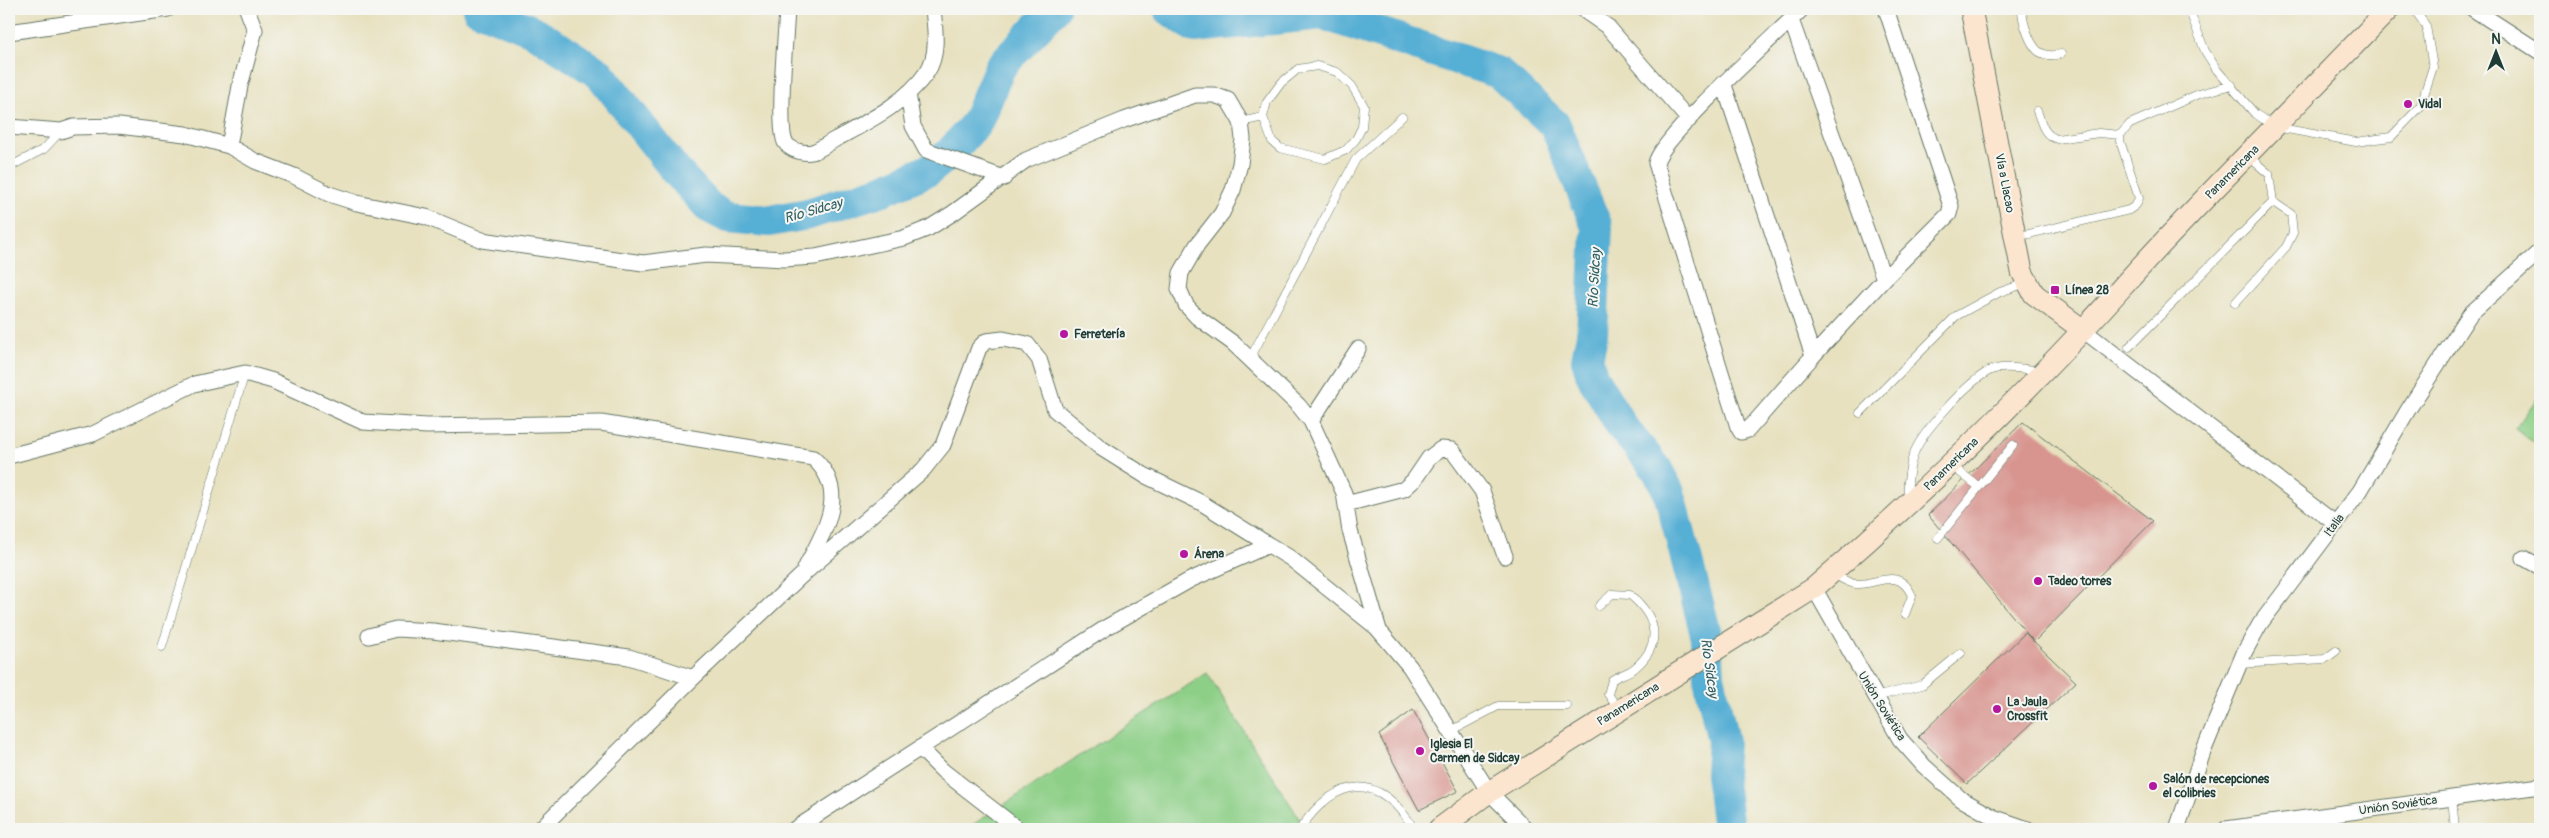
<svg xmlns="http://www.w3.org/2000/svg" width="2549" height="838" viewBox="0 0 2549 838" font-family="Pangolin,sans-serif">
<rect width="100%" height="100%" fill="#f6f6f2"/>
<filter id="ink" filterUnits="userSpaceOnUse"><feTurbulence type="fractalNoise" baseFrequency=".02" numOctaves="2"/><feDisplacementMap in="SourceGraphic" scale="10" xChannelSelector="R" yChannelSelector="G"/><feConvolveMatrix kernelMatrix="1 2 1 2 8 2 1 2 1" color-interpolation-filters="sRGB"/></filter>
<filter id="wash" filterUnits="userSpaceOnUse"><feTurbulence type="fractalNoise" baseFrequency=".0096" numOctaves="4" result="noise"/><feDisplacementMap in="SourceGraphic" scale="20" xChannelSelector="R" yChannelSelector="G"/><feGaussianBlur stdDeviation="1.12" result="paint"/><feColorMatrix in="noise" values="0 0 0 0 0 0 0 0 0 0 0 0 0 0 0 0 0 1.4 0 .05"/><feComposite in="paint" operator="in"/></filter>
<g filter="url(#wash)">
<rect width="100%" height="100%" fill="#e7e1bf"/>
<path fill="#8dcf87" stroke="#56865e" d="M2540 394V447L2515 429Z
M1207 673 1306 829H966Z"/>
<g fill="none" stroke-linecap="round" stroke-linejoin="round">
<path stroke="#57afd4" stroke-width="32" d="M478 9 535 32 600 74 676 171 710 208 728 217 769 221 808 214 883 190 929 170 950 153 977 122 1000 67 1054 9
M1169 9 1195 27 1323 14 1499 73 1555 125 1597 227 1592 335 1587 360 1593 378 1622 427 1656 468 1669 492 1707 638 1709 677 1723 741 1721 774 1728 829"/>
</g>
<g id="blocks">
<path fill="#d89590" d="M2023 422 2153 521 2034 642 1928 515Z
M2025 633 2076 682 1967 784 1918 737Z
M1413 710 1458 791 1419 810 1379 735Z"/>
</g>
</g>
<g filter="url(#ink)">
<use href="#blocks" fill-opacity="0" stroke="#657665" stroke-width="1"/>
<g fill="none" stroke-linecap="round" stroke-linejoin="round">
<defs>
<path id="lane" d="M2022 9C2022 20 2029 43 2038 51 2045 56 2053 56 2061 54
M2189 9 2205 51 2217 70 2255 114 2276 127 2356 142 2391 137 2420 107 2433 67 2426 26 2414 9
M1317 66 1337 72 1352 86 1364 106 1362 127 1356 139 1346 150 1325 159 1280 148 1272 141 1263 117 1267 102 1281 83 1298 69Z
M2037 111C2042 123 2043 135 2057 139L2099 133 2120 135
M1241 122 1263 117
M9 167 44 149 60 132
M2016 237 2129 210 2136 205 2139 198 2120 141V135L2130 124 2199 94 2232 85
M2235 303 2286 247 2293 233 2291 214 2273 202
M2129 347 2273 202 2269 174 2248 156
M1251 361 1254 351 1356 159 1402 117
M1860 413 1956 316 2000 292 2026 283
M1979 487 2013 445
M1908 498C1907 485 1909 469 1913 456 1920 433 1968 382 1989 371 2000 365 2027 369 2039 371
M1938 538 1979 487 1952 466
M1834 574C1840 578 1848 583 1856 584 1876 586 1899 565 1912 596L1905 614
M1599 606 1612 594 1630 595C1657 617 1663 643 1636 667 1629 673 1619 675 1612 680L1608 694 1619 710
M162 647 245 373
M2239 664 2325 659 2336 651
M1875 697 1922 685 1961 653
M1451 731 1498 706H1567
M2452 798 2455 829
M1300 829C1337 775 1379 772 1414 829"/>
<path id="street" d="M787 9C786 34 777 124 785 142 790 150 803 154 812 152 820 150 828 143 836 139 867 122 906 103 927 72 939 55 935 28 933 9
M1582 9 1608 27 1689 120
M1802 9C1777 34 1661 137 1656 163L1738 427 1741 432 1748 430 1813 356 1884 279 1949 214 1951 206 1886 9
M2473 9 2540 52
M1791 20 1884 279
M9 32 168 9
M1724 85 1813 356
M908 93 913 126 926 150 1004 178
M9 127 61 131 73 127 119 126 185 134 229 146 255 161 294 176 329 194 357 203 426 217 482 240 643 263 706 255 784 259 815 257 904 238 929 228 953 213 1026 160 1124 120 1195 95H1214L1228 100 1241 122 1243 139 1240 164 1233 190 1222 213 1197 245 1181 273 1179 289 1186 305 1197 317 1233 343 1299 406 1311 421 1344 493 1350 531 1379 630
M229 146 240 86 255 30 247 9
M2083 330 2336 524
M1311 421 1358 349
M9 456 93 434 194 384 245 373 273 381 363 422 427 426 601 423 813 458C851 493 823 532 805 569
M1346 504 1404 489 1414 480 1429 458 1441 449 1452 450 1482 491 1505 556
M2524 558 2540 567
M1814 588 1900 739 1924 766 1961 799 1993 817 2028 829
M369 636 396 629 433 631 629 657 693 678
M920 748 943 771 1018 829
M540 829 693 678 801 576 923 470 943 445 979 348 986 341 1003 339 1027 344 1039 359 1055 410 1101 448 1144 475 1200 502 1269 545
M795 829 1107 627 1190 580 1269 545 1290 558 1377 628 1410 667 1489 792 1526 829
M2177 829 2203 752 2244 653 2260 624 2360 491 2408 410 2470 314 2540 251
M2226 829 2540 786"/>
<path id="secondary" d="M1971 9 2022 272 2034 294 2083 330
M1439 829 1489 792 1814 588C1908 507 1998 421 2083 330 2113 298 2142 264 2172 233 2244 157 2317 84 2389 9"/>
</defs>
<use href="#lane" stroke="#657665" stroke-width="9"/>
<use href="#street" stroke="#657665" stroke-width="17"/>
<use href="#secondary" stroke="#657665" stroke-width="23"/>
<use href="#lane" stroke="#fff" stroke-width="8"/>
<use href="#street" stroke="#fff" stroke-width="15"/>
<use href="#secondary" stroke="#fce5cf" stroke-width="21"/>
</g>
</g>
<g fill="#b5179e" stroke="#f6f6f2" stroke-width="2">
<circle cx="2408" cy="104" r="5"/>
<rect x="2050" y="285" width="10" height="10" rx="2.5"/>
<circle cx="1064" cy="334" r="5"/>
<circle cx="1184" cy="554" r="5"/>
<circle cx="2038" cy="581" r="5"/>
<circle cx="1997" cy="709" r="5"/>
<circle cx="1420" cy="751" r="5"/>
<circle cx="2153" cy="786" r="5"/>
</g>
<g text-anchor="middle" stroke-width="4" stroke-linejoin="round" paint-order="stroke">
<g font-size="12" font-weight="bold" fill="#1f3d34" stroke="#f6f6f2" text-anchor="start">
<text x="2418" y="108">Vidal</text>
<text x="2065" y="294">Línea 28</text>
<text x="1074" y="338">Ferretería</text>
<text x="1194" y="558">Árena</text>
<text x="2048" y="585">Tadeo torres</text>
<text x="2007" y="706">La Jaula<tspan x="2007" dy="14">Crossfit</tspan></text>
<text x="1430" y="748">Iglesia El<tspan x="1430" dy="14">Carmen de Sidcay</tspan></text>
<text x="2163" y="783">Salón de recepciones<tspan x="2163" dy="14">el colibries</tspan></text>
</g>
<g font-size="12" fill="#1f3d34" stroke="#f6f6f2">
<text transform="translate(2232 172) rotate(-45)" y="4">Panamericana</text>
<text transform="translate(2005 183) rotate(79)" y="4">Vía a Llacao</text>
<text transform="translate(1951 464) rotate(-44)" y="4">Panamericana</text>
<text transform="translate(2334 525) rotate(-53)" y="4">Italia</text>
<text transform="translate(1628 704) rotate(-32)" y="4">Panamericana</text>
<text transform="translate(1882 706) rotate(58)" y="4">Unión Soviética</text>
<text transform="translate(2398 805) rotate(-8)" y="4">Unión Soviética</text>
</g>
<g font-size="14" font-style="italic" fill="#305f64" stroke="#f6f6f2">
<text transform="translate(813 210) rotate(-16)" y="5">Río Sidcay</text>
<text transform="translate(1594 278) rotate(-87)" y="5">Río Sidcay</text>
<text transform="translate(1710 668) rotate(82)" y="5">Río Sidcay</text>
</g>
</g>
<rect width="2549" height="838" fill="none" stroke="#f6f6f2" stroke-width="30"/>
<g transform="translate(2496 52)" stroke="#f6f6f2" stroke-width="4" paint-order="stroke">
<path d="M0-4L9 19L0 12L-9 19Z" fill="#1f3d34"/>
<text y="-8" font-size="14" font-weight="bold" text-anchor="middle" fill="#1f3d34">N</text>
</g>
</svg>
